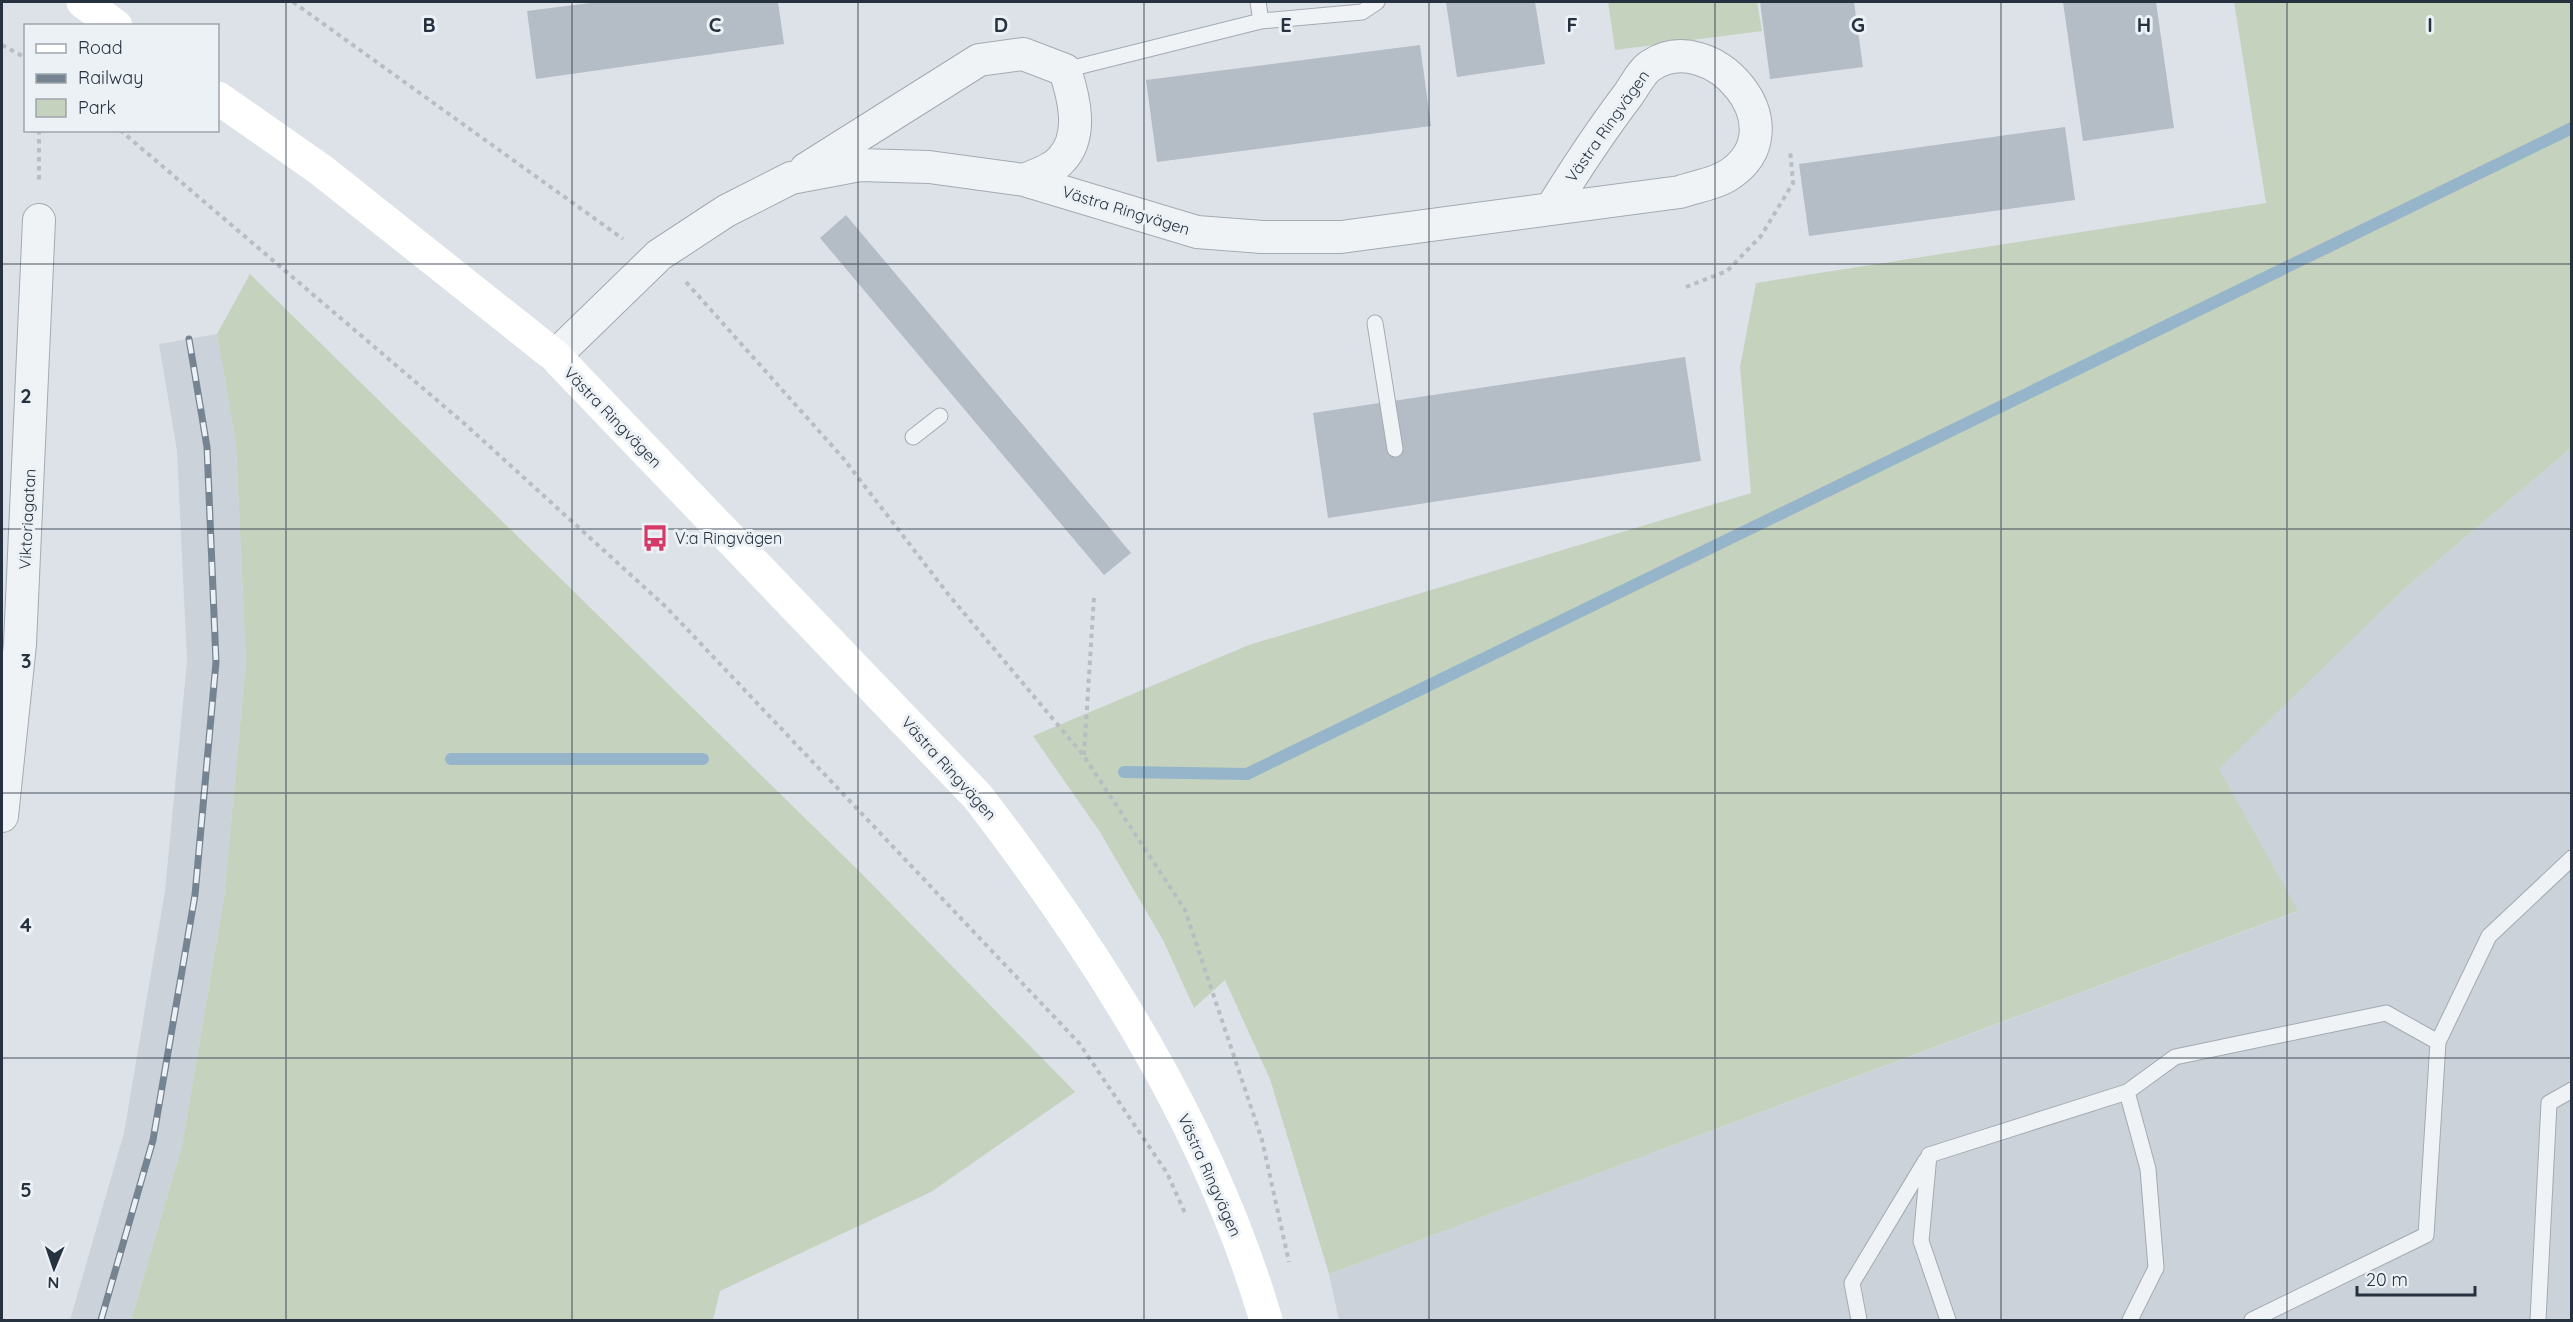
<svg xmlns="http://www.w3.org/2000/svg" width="2573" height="1322" viewBox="0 0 2573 1322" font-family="Quicksand,sans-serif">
<rect width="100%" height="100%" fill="#dde2e8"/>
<path fill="#cbd2da" d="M217 334 236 444 246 662 224 898 182 1146 131 1320H70L124 1133 165 891 187 661 177 451 159 344Z
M2571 448V1320H1339L1329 1274 2297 912 2218 769 2405 588Z"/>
<path fill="#c5d2be" d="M1608 2H1757L1762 31 1615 50Z
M2234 2H2571V448L2405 588 2219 769 2298 911 1329 1274 1270 1079 1225 980 1194 1008 1163 940 1100 832 1033 736 1249 645 1751 493 1740 367 1756 283 2266 203Z
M250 274 861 873 1075 1092 931 1192 720 1291 713 1320H131L182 1146 224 898 246 662 236 444 217 334Z"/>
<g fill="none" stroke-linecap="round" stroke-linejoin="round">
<path stroke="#96b5ca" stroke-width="12" d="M451 759H703
M1124 772 1247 774 2572 128"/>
</g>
<path fill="#b4bcc5" d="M598 2H778L784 44 536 79 527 11Z
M1446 2H1535L1545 64 1457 77Z
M1760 2H1854L1863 67 1770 79Z
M2063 2H2156L2174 128 2083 141Z
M1420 45 1431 126 1157 162 1146 80Z
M2065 127 2075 200 1809 236 1799 164Z
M846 215 1131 553 1104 575 820 238Z
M1685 357 1701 461 1328 518 1313 413Z"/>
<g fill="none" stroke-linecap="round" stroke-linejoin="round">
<defs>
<path id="service" d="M1258 2 1261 21
M1065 70 1261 21 1362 12 1377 2
M1375 323 1395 449
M913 437 940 416
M2127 1092 2175 1057 2386 1013 2438 1042
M1859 1320 1852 1283 1926 1160
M1948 1320 1921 1241 1929 1155 2127 1092 2148 1169 2156 1268 2130 1320
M2252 1320 2426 1235 2438 1042 2489 936 2572 858
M2538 1320 2549 1103 2572 1090"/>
<path id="minor" d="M806 169 979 60 1023 54 1065 70C1074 98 1084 136 1061 160 1052 170 1036 175 1024 180
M555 356 659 255 726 211 791 178 860 165 929 167 1024 180 1197 232 1262 237H1341L1680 192C1694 187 1714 184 1727 176 1803 129 1711 24 1650 66 1641 72 1634 87 1628 95 1600 132 1575 170 1551 209
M2 816 20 644 39 220"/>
</defs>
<use href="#service" stroke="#a2aab2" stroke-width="17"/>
<use href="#minor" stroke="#a2aab2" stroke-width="34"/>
<path stroke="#b7bdc3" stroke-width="4" stroke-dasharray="4.5 4.5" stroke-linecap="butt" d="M293 2 623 239
M2 45 26 58
M39 130V184
M120 130 466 425 666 607 1079 1043 1167 1173 1185 1213
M686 282 843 458 948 594 1084 756 1185 910 1262 1140 1289 1262
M1686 287 1727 271 1761 236 1793 183 1790 149
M1084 755 1094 597"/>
<use href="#service" stroke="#f0f3f6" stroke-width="15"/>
<use href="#minor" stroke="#f0f3f6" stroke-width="32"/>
<path stroke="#fff" stroke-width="33" d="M83 2 116 26
M218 98 321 170 555 356 978 797C1100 956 1209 1127 1266 1320"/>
<defs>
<path id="rail" d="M101 1320 153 1140 195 895 216 662 207 447 189 339"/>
</defs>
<use href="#rail" stroke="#768492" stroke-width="7"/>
<use href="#rail" stroke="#ecf1f5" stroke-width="4.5" stroke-dasharray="14" stroke-linecap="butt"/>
</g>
<path fill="none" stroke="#26323f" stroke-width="1.5" stroke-opacity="0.55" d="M286 2V1320M572 2V1320M858 2V1320M1144 2V1320M1429 2V1320M1715 2V1320M2001 2V1320M2287 2V1320M2 264H2572M2 529H2572M2 793H2572M2 1058H2572"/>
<defs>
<symbol id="bus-bare" viewBox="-9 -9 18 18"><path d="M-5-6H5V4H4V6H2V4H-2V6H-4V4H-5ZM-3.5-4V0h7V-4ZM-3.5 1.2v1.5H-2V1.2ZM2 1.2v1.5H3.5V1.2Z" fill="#d43a65" stroke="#ecf1f5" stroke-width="2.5" paint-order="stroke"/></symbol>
</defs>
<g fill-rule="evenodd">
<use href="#bus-bare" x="636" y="519" width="38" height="38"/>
</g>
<g text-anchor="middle" stroke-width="6" stroke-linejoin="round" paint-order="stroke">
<g font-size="16" fill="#26323f" stroke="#ecf1f5">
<text transform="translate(1607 126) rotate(-55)" y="6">Västra Ringvägen</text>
<text transform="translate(1126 210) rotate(17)" y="6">Västra Ringvägen</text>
<text transform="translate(613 417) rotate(46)" y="6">Västra Ringvägen</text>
<text transform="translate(27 519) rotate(-87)" y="6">Viktoriagatan</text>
<text transform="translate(949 768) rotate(48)" y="6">Västra Ringvägen</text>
<text transform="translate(1210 1175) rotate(66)" y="6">Västra Ringvägen</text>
</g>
<g font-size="16" fill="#26323f" stroke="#ecf1f5" text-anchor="start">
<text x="675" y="544">V:a Ringvägen</text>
</g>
</g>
<g font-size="20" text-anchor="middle" font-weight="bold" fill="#26323f" stroke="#ecf1f5" stroke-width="6" stroke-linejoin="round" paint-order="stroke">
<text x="429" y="32">B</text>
<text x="715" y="32">C</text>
<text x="1001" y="32">D</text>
<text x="1286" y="32">E</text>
<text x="1572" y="32">F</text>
<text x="1858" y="32">G</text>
<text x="2144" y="32">H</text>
<text x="2430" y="32">I</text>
<text x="26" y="403">2</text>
<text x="26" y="668">3</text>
<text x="26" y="932">4</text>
<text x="26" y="1197">5</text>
</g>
<rect width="2573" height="1322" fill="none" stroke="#26323f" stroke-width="6"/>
<rect x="24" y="24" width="195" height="108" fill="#ecf1f5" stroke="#9da5ac" stroke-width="1.5"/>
<rect x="36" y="44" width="30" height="9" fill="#ffffff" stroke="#9da5ac" stroke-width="1.5"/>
<text x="78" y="54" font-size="18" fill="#26323f">Road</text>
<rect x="36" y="74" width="30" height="9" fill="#768492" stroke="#9da5ac" stroke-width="1.5"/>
<text x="78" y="84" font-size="18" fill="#26323f">Railway</text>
<rect x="36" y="99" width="30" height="18" fill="#c5d2be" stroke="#9da5ac" stroke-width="1.5"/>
<text x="78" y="114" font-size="18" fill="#26323f">Park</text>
<g transform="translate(54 1268) rotate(182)" stroke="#ecf1f5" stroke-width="4.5" paint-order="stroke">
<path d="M0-4.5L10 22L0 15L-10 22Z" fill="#26323f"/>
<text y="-9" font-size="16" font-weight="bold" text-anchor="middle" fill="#26323f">N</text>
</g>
<path d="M2357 1286v9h118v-9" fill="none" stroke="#26323f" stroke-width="3"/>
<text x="2366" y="1286" font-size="18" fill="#26323f" stroke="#ecf1f5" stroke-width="4.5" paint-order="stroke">20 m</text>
</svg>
